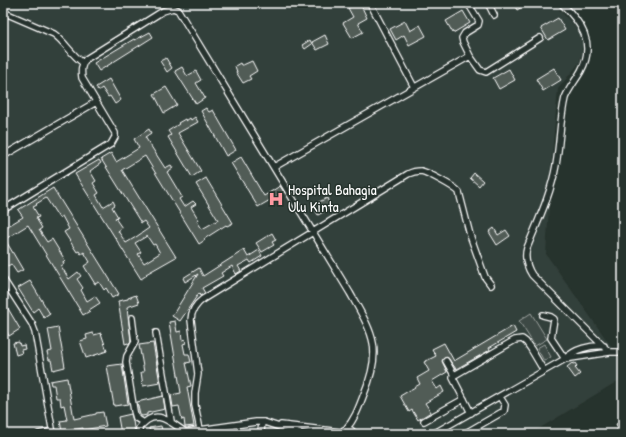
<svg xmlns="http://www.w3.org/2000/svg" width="626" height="437" viewBox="0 0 626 437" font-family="'Patrick Hand',sans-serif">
<rect width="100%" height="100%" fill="#26332d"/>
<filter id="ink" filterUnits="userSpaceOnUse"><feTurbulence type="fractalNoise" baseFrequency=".025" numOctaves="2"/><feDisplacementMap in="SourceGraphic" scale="8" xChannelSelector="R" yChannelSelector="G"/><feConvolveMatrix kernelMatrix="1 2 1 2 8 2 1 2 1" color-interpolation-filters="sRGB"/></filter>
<g filter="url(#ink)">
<path fill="#333f3a" d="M3 3H553L585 37 580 62 558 89 553 144 546 254 623 363V378L530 434H3Z"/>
<path fill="#3e4944" stroke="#9ea4a2" d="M531 313 547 339 535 346 519 321Z
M544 344 551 357 544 361 537 348Z"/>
<path fill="#515c57" stroke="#fff" fill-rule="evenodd" d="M357 3H360L367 18 358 23 363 32 352 38 343 23 353 17 348 8Z
M513 3H529L517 10Z
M463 11 470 23 453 33 446 21Z
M558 18 565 30 548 40 541 28Z
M405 21 410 31 420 25 426 36 409 45 404 35 396 40 390 29Z
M150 32 153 37 99 71 94 63 134 39 135 40Z
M325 35 329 44 317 50 312 42Z
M310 40 312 44 305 49 302 45Z
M166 58 172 68 167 72 160 61Z
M252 61 257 71 249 76 251 79 243 83 236 72H237L235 66 240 63 241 65H243Z
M182 67 187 76 196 71 201 80 196 83 205 98 196 104 175 71Z
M554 68 561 80 543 91 536 79Z
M509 69 515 80 499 89 493 78Z
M109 79 121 100 115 104 110 96 108 97 102 88 98 91 96 87Z
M166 87 177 105 164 113 154 94Z
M206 108 209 112 213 110 236 150 226 156 201 111Z
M195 117 198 122 178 133 201 171 192 177 168 137 171 135 168 131 179 124 178 123 185 119 186 121 190 118 191 120Z
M149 129 151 133 145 137 165 168 171 165 173 168 167 172 182 197 179 199 184 207 193 201 196 204 191 207 199 220 197 221 202 229 218 220 196 184 206 178 233 223 227 226 226 225 204 239 205 240 199 244 145 156 122 170 176 257 146 274 147 275 141 279 75 174 99 160 101 163 90 171 96 181 93 183 99 193 96 195 103 207 113 201 115 205 112 207 118 217 115 218 122 228 118 231 126 243 136 237 149 228 144 221 141 223 101 159 111 153 116 162 139 148 134 139ZM147 236 153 245 155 244 160 253 144 263 138 254 141 252 135 243Z
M241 157 264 196 280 186 284 192 258 207 231 163Z
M474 173 483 181 479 186 470 178Z
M53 188 119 294 112 298 106 288 104 290 99 282 95 284 84 266 90 262 84 252 81 254 79 251 77 252 64 232 69 229 62 216 59 218 46 198 36 204 37 205 33 207 39 217 36 218 42 228 39 230 47 242 52 239 65 260 63 262 64 264 61 266 69 279 78 272 81 276 77 279 83 288 81 290 87 301 95 296 100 303 89 310 90 311 83 315 28 225 7 238 3 232V229L23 217 18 210Z
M327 198 331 208 318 215 313 205Z
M494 228 498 235 506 230 510 236 497 245 489 232Z
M272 233 276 240 272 242 274 245 262 252 256 243Z
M3 236 23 270 17 273 11 264 5 268 3 265Z
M244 250 248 257 259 250 262 256 251 263 249 260 238 266 241 271 236 274 232 266 221 273 223 276 202 288 205 293 200 296 199 293 180 321 172 316 198 274 185 282 183 278 199 268 203 276Z
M30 281 50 314 44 318 38 308 33 312 18 288Z
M136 295 139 303 127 307 131 341 129 345 128 343 125 344 118 301 128 299V298Z
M3 300 20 329 9 336 3 325Z
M175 321 177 332 181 331 182 340 185 339 186 343 183 344 185 354H189L191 362 186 363 191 386 187 387 194 426 185 427 184 419 182 420 179 406 173 407 171 395 181 393 169 322Z
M513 326 516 332 489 348 490 350 456 369 448 358H444L442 361 447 372 432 381 437 389 441 386 444 392 425 403 431 412 418 420 412 410 409 412 400 396 420 384 417 378 429 371 424 362 436 356 432 349 444 343 454 361Z
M58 327 65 367 53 370 51 360H49L47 352 52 351 48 329Z
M93 333 94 335 101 333 107 351 86 358 80 341 87 339 86 335Z
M19 342 20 346 24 345 25 349 21 350 22 353 16 355 13 343Z
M153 343 160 383 143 386 141 372H144L139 345Z
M572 363 573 364 575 363 577 366 575 368 580 374 575 378 567 367Z
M122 364 128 404 114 406 107 366Z
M67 378 74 419 96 414V413L103 412 106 426 83 430V428L62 432 60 421 67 420 64 405 61 406 60 398H56L54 385H51L50 381Z
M163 396 165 409 147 413V415L142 416 140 415 137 402Z
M131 414 133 421 135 434H121L118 417Z
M623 421V426L618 429 616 424Z
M161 426 163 434H150L149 428Z"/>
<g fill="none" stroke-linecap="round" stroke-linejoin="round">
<defs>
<path id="minor" d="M370 3 414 87
M488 3 494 15
M561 3C581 22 596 43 581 71 576 80 569 88 565 98 560 119 560 142 556 165 551 194 538 221 527 248 524 258 527 267 532 275L605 348 610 352H623
M3 12 54 34C65 42 71 54 83 63
M470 56 480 70 486 72 540 38
M3 156 96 102
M274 167 470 56 463 42 462 38 465 33 478 25 479 21 468 3
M3 210 111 144 115 137V133L82 78C81 70 81 65 86 59L163 11 173 8 178 10 350 293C373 334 383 348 364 394 359 407 355 419 346 429
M3 279 32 324 35 332 53 434
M543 315 551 317 554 319 551 338 565 359
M132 318 135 342 127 356 126 362 134 411 136 418 144 423
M156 333 171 421
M565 359 610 352
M446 361 454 375
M471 413 453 378V376L515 340 522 339 526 342 531 349 544 371
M424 421 464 399
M281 425 341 432
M222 427 224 434
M344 430H351L355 434
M39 434 53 431
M139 434V428C155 407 169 421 185 432
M182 434 185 432 256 422H264L301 434
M201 434 195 405V393L198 374 191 320C191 311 195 305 203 299L408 174C412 172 416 171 421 171 427 172 455 187 459 192L470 235 485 277 491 285
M259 434 261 432 262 422
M433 434 565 359C574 349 591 345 604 346
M464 434 504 411 505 405 500 397
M618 434 623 432"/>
</defs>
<use href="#minor" stroke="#fff" stroke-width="8"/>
<use href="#minor" stroke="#26332d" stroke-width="5.5"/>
</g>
</g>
<defs>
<symbol id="hospital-bare" viewBox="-9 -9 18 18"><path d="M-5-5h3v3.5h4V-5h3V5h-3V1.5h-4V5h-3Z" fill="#ff9aa2" stroke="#26332d" stroke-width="2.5" paint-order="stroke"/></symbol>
</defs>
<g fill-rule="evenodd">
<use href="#hospital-bare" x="265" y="188" width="22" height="22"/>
</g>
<g text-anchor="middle" stroke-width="3" stroke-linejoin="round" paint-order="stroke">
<g font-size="15" fill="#fff" stroke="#26332d" text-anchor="start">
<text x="288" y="195">Hospital Bahagia<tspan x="288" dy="17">Ulu Kinta</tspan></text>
</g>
</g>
<rect width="626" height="437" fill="none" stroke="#26332d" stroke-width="16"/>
<rect x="8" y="8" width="610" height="421" fill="none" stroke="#fff" stroke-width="1.5" filter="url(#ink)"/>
</svg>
